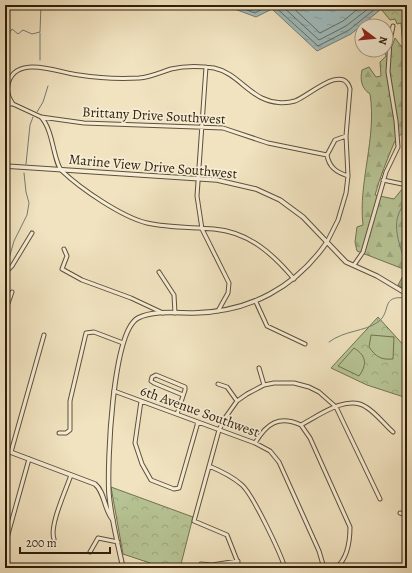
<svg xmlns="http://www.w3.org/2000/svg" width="412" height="573" viewBox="0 0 412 573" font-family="Alegreya,serif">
<defs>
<pattern id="forest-firs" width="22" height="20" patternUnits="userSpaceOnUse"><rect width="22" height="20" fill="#b7c495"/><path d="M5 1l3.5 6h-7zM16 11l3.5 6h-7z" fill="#9ea87f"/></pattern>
<pattern id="park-crowns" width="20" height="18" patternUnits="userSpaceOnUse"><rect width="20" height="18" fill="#b7c495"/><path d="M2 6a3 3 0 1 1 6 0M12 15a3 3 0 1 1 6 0" fill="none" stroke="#9ea87f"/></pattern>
<pattern id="water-ripples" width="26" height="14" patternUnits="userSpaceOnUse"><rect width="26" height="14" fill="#9fbbbc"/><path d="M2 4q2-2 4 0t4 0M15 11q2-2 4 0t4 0" fill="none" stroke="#89a0a0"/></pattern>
</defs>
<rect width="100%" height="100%" fill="#f1e3c0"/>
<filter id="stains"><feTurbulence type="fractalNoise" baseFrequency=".005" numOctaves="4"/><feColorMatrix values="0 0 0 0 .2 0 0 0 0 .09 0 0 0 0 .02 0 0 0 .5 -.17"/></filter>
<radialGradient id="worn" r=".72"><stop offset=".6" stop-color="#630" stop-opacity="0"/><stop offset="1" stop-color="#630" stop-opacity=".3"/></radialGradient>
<path fill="url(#forest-firs)" stroke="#727250" d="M386 35 388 48 392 46 395 38 407 54V129C403 133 396 138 394 143 387 160 380 177 375 195L394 199 403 188 407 189V291L398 285 406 270 357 251 355 242 357 227 363 225C358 182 377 138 370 94 361 88 360 79 362 70L369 67 376 77 381 76 380 62 386 56 384 50H386Z"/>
<path fill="url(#park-crowns)" stroke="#727250" d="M386 5H407V143L405 142 407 95 401 23 397 24 395 19 390 20 381 9Z
M378 317 407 349V398L367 385 331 368Z
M111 487 193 517 180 568H165L123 554Z"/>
<path fill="#b7c495" stroke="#727250" d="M371 335 394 337 393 359C381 360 376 357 369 347Z
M354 348C367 356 367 365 359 376L338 366Z"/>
<path fill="url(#water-ripples)" stroke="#727d75" d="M224 5H386L351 34 317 51 272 9 256 17Z
M405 28 407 29V52L404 48 402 32Z"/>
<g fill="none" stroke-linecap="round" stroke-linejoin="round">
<path stroke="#666d63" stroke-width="1" d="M233 5 255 13 270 5
M273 5 318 46 349 30 380 5
M281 5 319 40 346 26 373 5
M290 5 320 33 343 21 363 5"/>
<path stroke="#727d75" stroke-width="1" d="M40 33V60
M5 48C10 42 7 35 12 29L18 34 23 30 32 34 40 32 41 5
M37 112 43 102 48 86
M26 164 30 125 33 117
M407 201C386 222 402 247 407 270
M6 269 14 241 27 215 29 203 26 192 24 173
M329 342C345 330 364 332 378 322 392 312 380 295 405 298"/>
<defs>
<path id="minor" d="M206 67 197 196 202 229 229 283 228 293 218 311
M5 104H13L41 117 84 123 223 128 268 143 327 155
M13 104C8 97 6 89 9 81 19 55 60 73 79 75 98 78 120 79 139 78 151 77 161 72 171 69 184 66 200 66 214 68 234 72 245 90 262 98 272 103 285 104 295 101 309 96 343 63 350 89L346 136 348 176 346 193 338 220 327 242
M41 117C54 131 53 162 62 171 81 189 122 217 147 223 169 228 192 227 214 229 249 232 273 254 294 279
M346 136 335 140 327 155C329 167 336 172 348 176
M383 180 407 185
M64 249 67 256 62 269 82 280 131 298 163 313
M354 265 363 252 386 172 398 147 396 121 388 72 390 41 393 26
M159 272 174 295 175 313
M5 273 12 266 32 233
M256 302 267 326 305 344
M5 312 12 292
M259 368 264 385
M218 384 227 387 237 401
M114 391 255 443 270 451 279 462 319 551 324 568
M141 401 135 443 142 464 151 480 174 489 179 488 198 422
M177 414 185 390V387L156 375 152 377 151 381 154 383 183 395
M301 425 310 438 350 527C350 542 348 558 336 568
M59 433H66L70 430V401L86 333 94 332 123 343
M255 443C267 423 279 415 301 425 318 416 347 394 366 407 376 413 384 424 393 432
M11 452 44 335
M209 466C221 471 232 476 242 485 253 495 280 552 285 568
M400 513 407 515
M54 539C49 526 66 490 71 475
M5 545 29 459
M90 552 98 538 118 542
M201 564 212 565 238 561
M26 568 27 567
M240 568 227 535 194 521 219 430 225 418 237 401 247 394 264 385 274 383H294L309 387 319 392 336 407 380 499"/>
<path id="tertiary" d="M5 166 217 180 256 189 280 200 303 217 346 262 377 276 407 294
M5 450 95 484C105 492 104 510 113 520
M123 568C118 544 111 518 109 494 107 465 112 332 138 318 154 310 177 313 194 313 250 312 296 287 327 242"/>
</defs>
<use href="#minor" stroke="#5f5038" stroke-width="5"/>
<use href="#tertiary" stroke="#5f5038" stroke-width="5.5"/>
<use href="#minor" stroke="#f6edd6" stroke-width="3"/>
<use href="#tertiary" stroke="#f6edd6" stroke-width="3.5"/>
</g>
<g text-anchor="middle" stroke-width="3.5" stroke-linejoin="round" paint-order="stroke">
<g font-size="14" fill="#2e1f0a" stroke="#f6edd6">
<text transform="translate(154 115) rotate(3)" y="5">Brittany Drive Southwest</text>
<text transform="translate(153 166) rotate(5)" y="5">Marine View Drive Southwest</text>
<text transform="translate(200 411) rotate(20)" y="5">6th Avenue Southwest</text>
</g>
</g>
<rect width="412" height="573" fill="none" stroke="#f1e3c0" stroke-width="20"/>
<rect x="6" y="6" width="400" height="561" fill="none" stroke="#2e1f0a" stroke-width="2"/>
<rect x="10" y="10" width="392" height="553" fill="none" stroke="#2e1f0a"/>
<g transform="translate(374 38) rotate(106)"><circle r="19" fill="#f6edd6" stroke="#a69b84"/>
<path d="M0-3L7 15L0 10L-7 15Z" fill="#8f2418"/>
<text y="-6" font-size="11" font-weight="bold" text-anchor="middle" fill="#2e1f0a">N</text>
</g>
<path d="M20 547v6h90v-6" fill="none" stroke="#2e1f0a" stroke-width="2"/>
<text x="26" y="547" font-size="12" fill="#2e1f0a" stroke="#f6edd6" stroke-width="3" paint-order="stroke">200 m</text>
<rect width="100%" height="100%" filter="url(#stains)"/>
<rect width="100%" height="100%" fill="url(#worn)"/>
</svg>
